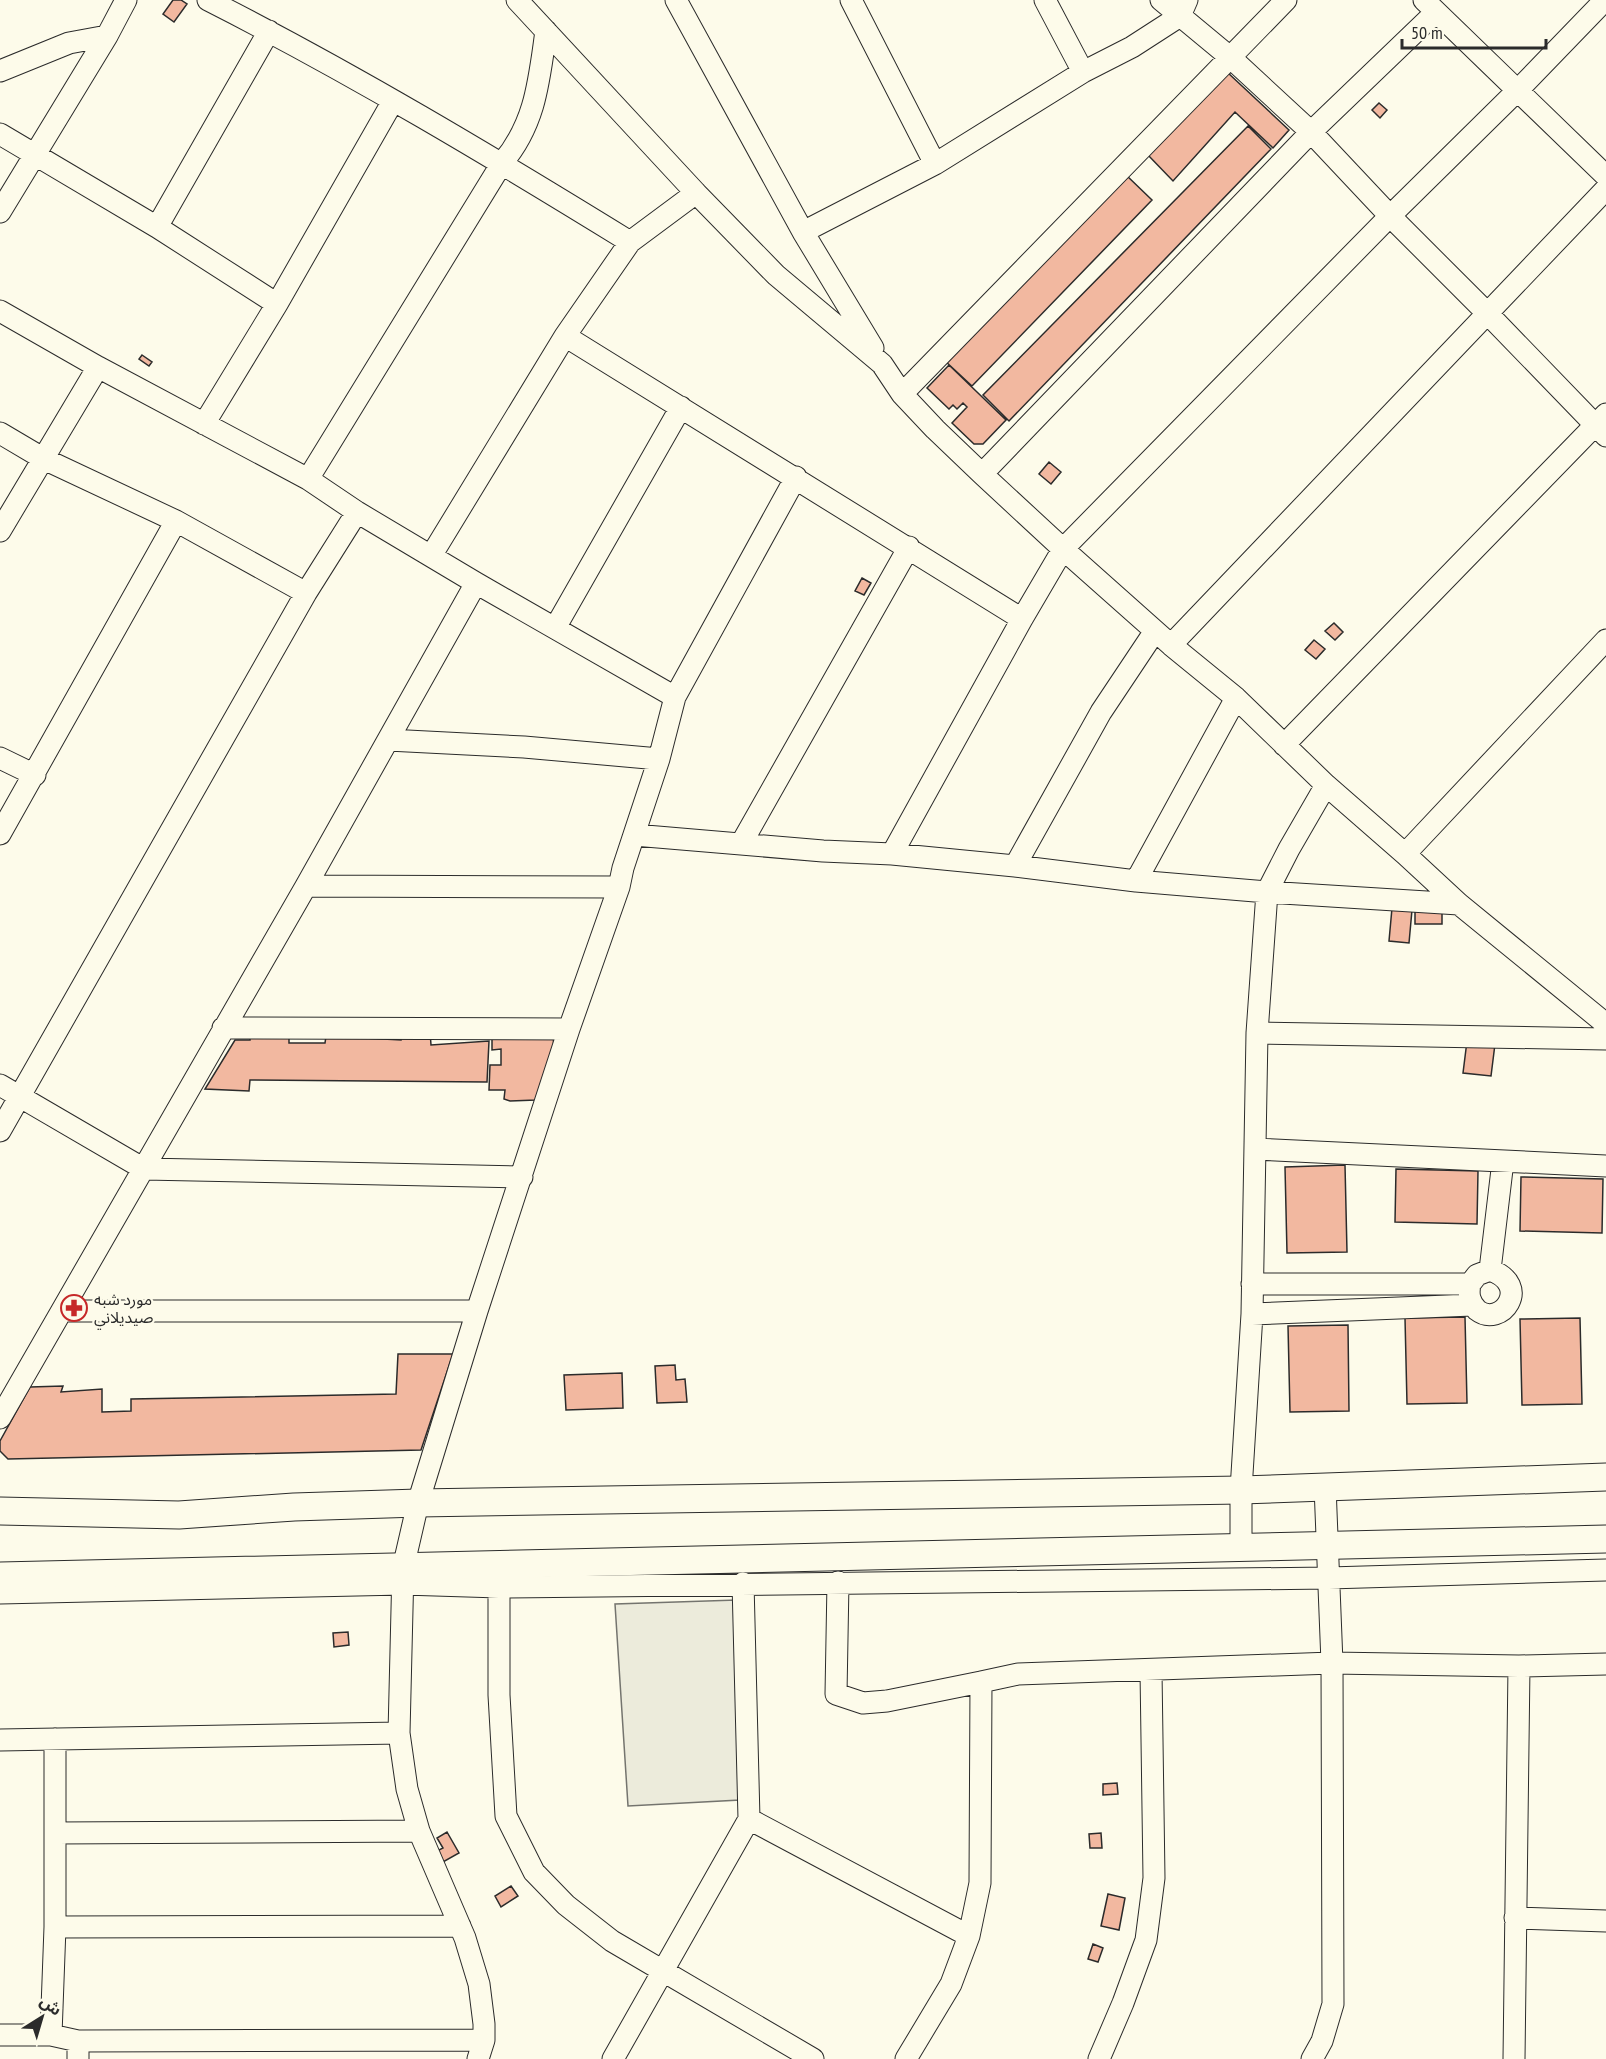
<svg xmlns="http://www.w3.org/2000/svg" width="1606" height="2059" viewBox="0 0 1606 2059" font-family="'PT Sans Narrow','Noto Sans Arabic',sans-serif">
<rect width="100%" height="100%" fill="#fdfbea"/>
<path fill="#ecebdb" stroke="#74746e" stroke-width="1.5" d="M737 1600 740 1800 628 1806 615 1604Z"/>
<path fill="#f2b8a0" stroke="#2b2b2b" stroke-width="1.5" d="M173 0H181L187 4 174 22 163 14Z
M1227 72 1289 130 1273 148 1235 112 1173 181 1147 154Z
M1379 103 1387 110 1380 118 1372 110Z
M1248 126 1271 149 1009 421 983 395Z
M1125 174 1152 200 972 386 944 360Z
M142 355 152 362 149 366 139 359Z
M949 365 1006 420 983 444H974L952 423 967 407 963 403 957 409 953 405 949 409 927 388Z
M1049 462 1061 472 1051 484 1039 474Z
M862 578 871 583 864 595 855 591Z
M1334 623 1343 632 1335 640 1325 631Z
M1314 640 1325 649 1316 659 1305 650Z
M1415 907 1442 908V924H1415Z
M1392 908 1412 910 1409 943 1389 941Z
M430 1031 431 1045 489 1041 487 1082 250 1080 249 1091 205 1089 235 1040H250V1038L289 1034V1043H325L326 1036 401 1040V1032Z
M492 1032 553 1033 554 1049 536 1100 510 1101 504 1099 505 1090H489L490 1065H501V1049L492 1050Z
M1468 1033 1496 1036 1491 1076 1463 1073Z
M1345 1165 1347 1252 1287 1253 1285 1167Z
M1396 1169 1478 1171 1477 1224 1395 1222Z
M1521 1177 1603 1179 1602 1233 1520 1231Z
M1465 1317 1467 1403 1407 1404 1405 1318Z
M1580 1318 1582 1404 1522 1405 1520 1319Z
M1348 1325 1349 1411 1290 1412 1288 1326Z
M398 1354H453L421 1450 8 1459 0 1451V1441L30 1387 63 1386 61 1392 102 1389V1412L131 1411V1399L396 1394Z
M675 1365 676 1380 685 1379 687 1402 657 1403 655 1366Z
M622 1373 623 1408 566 1410 564 1375Z
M348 1632 349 1645 334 1647 333 1633Z
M1117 1783 1118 1794 1103 1795V1784Z
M447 1832 459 1853 443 1862 437 1851 443 1848 437 1838Z
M1101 1833 1102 1848H1090L1089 1834Z
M511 1886 518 1896 501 1907 495 1896Z
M1108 1894 1125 1898 1119 1930 1101 1926Z
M1093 1944 1103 1948 1098 1962 1088 1959Z"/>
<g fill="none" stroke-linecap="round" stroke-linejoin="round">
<defs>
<path id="minor" d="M208 0C352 73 492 157 630 242
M517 0 696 193 776 275 882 364 902 394 935 429 982 474 1063 549 1171 645 1236 698 1326 785 1405 854 1459 904 1606 1024
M676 0 803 232 873 348
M851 0 935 164
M1045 0 1083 72
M1161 0 1231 58 1311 132 1390 216 1488 314 1606 436
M1424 0 1606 176
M0 71 69 43 107 36
M0 134 157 227 277 304
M0 212 107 36 126 0
M157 227 269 31
M803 232 935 164 1083 72 1132 47 1180 16 1187 0
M0 311 98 367 308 479 357 512 476 583 675 697
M565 336 1022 619
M902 394 1286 0
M204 424 277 304 393 101
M0 433 44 459 176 521 306 593
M982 474 1311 132 1436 12
M308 479 502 163C536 123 539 80 546 31
M0 531 98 367
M431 556 565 336 630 242 696 193
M555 628 681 407
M1171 645 1606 189
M388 740 524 747 659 759
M1284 745 1606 414
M0 758 35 775
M0 834 176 521
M634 835 823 851 892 854 1015 866 1136 881 1267 892 1459 904
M741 844 909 547
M892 854 1022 619 1063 549 1390 216 1519 89 1605 0
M1405 854 1606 640
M1015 866 1101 712 1155 631
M1136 881 1236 698
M306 886 619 887
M223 1028 569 1029
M1257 1033 1606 1039
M0 1085 144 1169 522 1177
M0 1131 306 593 357 512
M1255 1149 1606 1166
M1490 1270 1503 1161
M1252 1284H1470L1477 1275 1490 1270C1533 1285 1501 1329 1477 1310 1469 1302 1468 1294 1470 1284
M62 1311H477
M1252 1314 1472 1305
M0 1418 306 886 476 583
M1241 1547V1490L1252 1314 1257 1033 1267 892 1289 849 1326 785
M838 1582 836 1694 863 1703 887 1701 981 1682
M499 1587V1695L506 1816 534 1872 566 1905 612 1941 813 2059
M0 1593 403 1584 499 1587 1329 1578 1606 1570
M0 1740 399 1733
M749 1819 969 1936
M55 1833 419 1831
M1515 1918 1606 1921
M55 1927 460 1926
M0 2035H51L78 2041 484 2040
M51 2035 55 1927V1739
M78 2041V2059
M478 2059 484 2040V2024L479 1984 465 1938 419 1831 407 1789 399 1733 403 1568 418 1503 477 1311 569 1029 619 887 623 868 659 759 675 697 796 477
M613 2059 749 1819 743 1583
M906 2059 951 1984 969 1936 980 1883 981 1682 1018 1674 1332 1663 1519 1666 1606 1664
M1099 2059 1123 2003 1146 1940 1154 1878 1151 1671
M1312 2059 1322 2041 1333 2004 1332 1663 1325 1486
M1514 2059 1519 1666"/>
<path id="major" d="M0 1511 179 1515 294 1507 418 1503 1241 1490 1606 1477
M0 1576 1606 1539"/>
</defs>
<use href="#minor" stroke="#2b2b2b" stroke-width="23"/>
<use href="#major" stroke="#2b2b2b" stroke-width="29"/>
<use href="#minor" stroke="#fdfbea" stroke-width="21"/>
<use href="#major" stroke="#fdfbea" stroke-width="27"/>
</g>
<defs>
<symbol id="pharmacy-ring" viewBox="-11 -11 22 22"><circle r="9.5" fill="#fdfbea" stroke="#c62828" stroke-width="1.5"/><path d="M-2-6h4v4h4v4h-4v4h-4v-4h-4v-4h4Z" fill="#c62828"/></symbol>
</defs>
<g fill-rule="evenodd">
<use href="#pharmacy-ring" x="59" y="1293" width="30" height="30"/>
</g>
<g text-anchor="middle" stroke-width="4.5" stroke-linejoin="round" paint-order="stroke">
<g font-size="16" fill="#2b2b2b" stroke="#fdfbea" text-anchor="start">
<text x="94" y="1305">مورد شبه<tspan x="94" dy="18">صيديلاني</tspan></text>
</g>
</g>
<g transform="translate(42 2017) rotate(37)" stroke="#fdfbea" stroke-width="4.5" paint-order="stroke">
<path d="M0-4.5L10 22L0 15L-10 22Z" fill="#2b2b2b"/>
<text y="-9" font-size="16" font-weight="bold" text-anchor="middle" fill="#2b2b2b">ش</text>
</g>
<path d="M1402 39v9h144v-9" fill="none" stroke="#2b2b2b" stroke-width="3"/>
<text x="1411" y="39" font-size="18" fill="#2b2b2b" stroke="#fdfbea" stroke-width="4.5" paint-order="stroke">50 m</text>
</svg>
